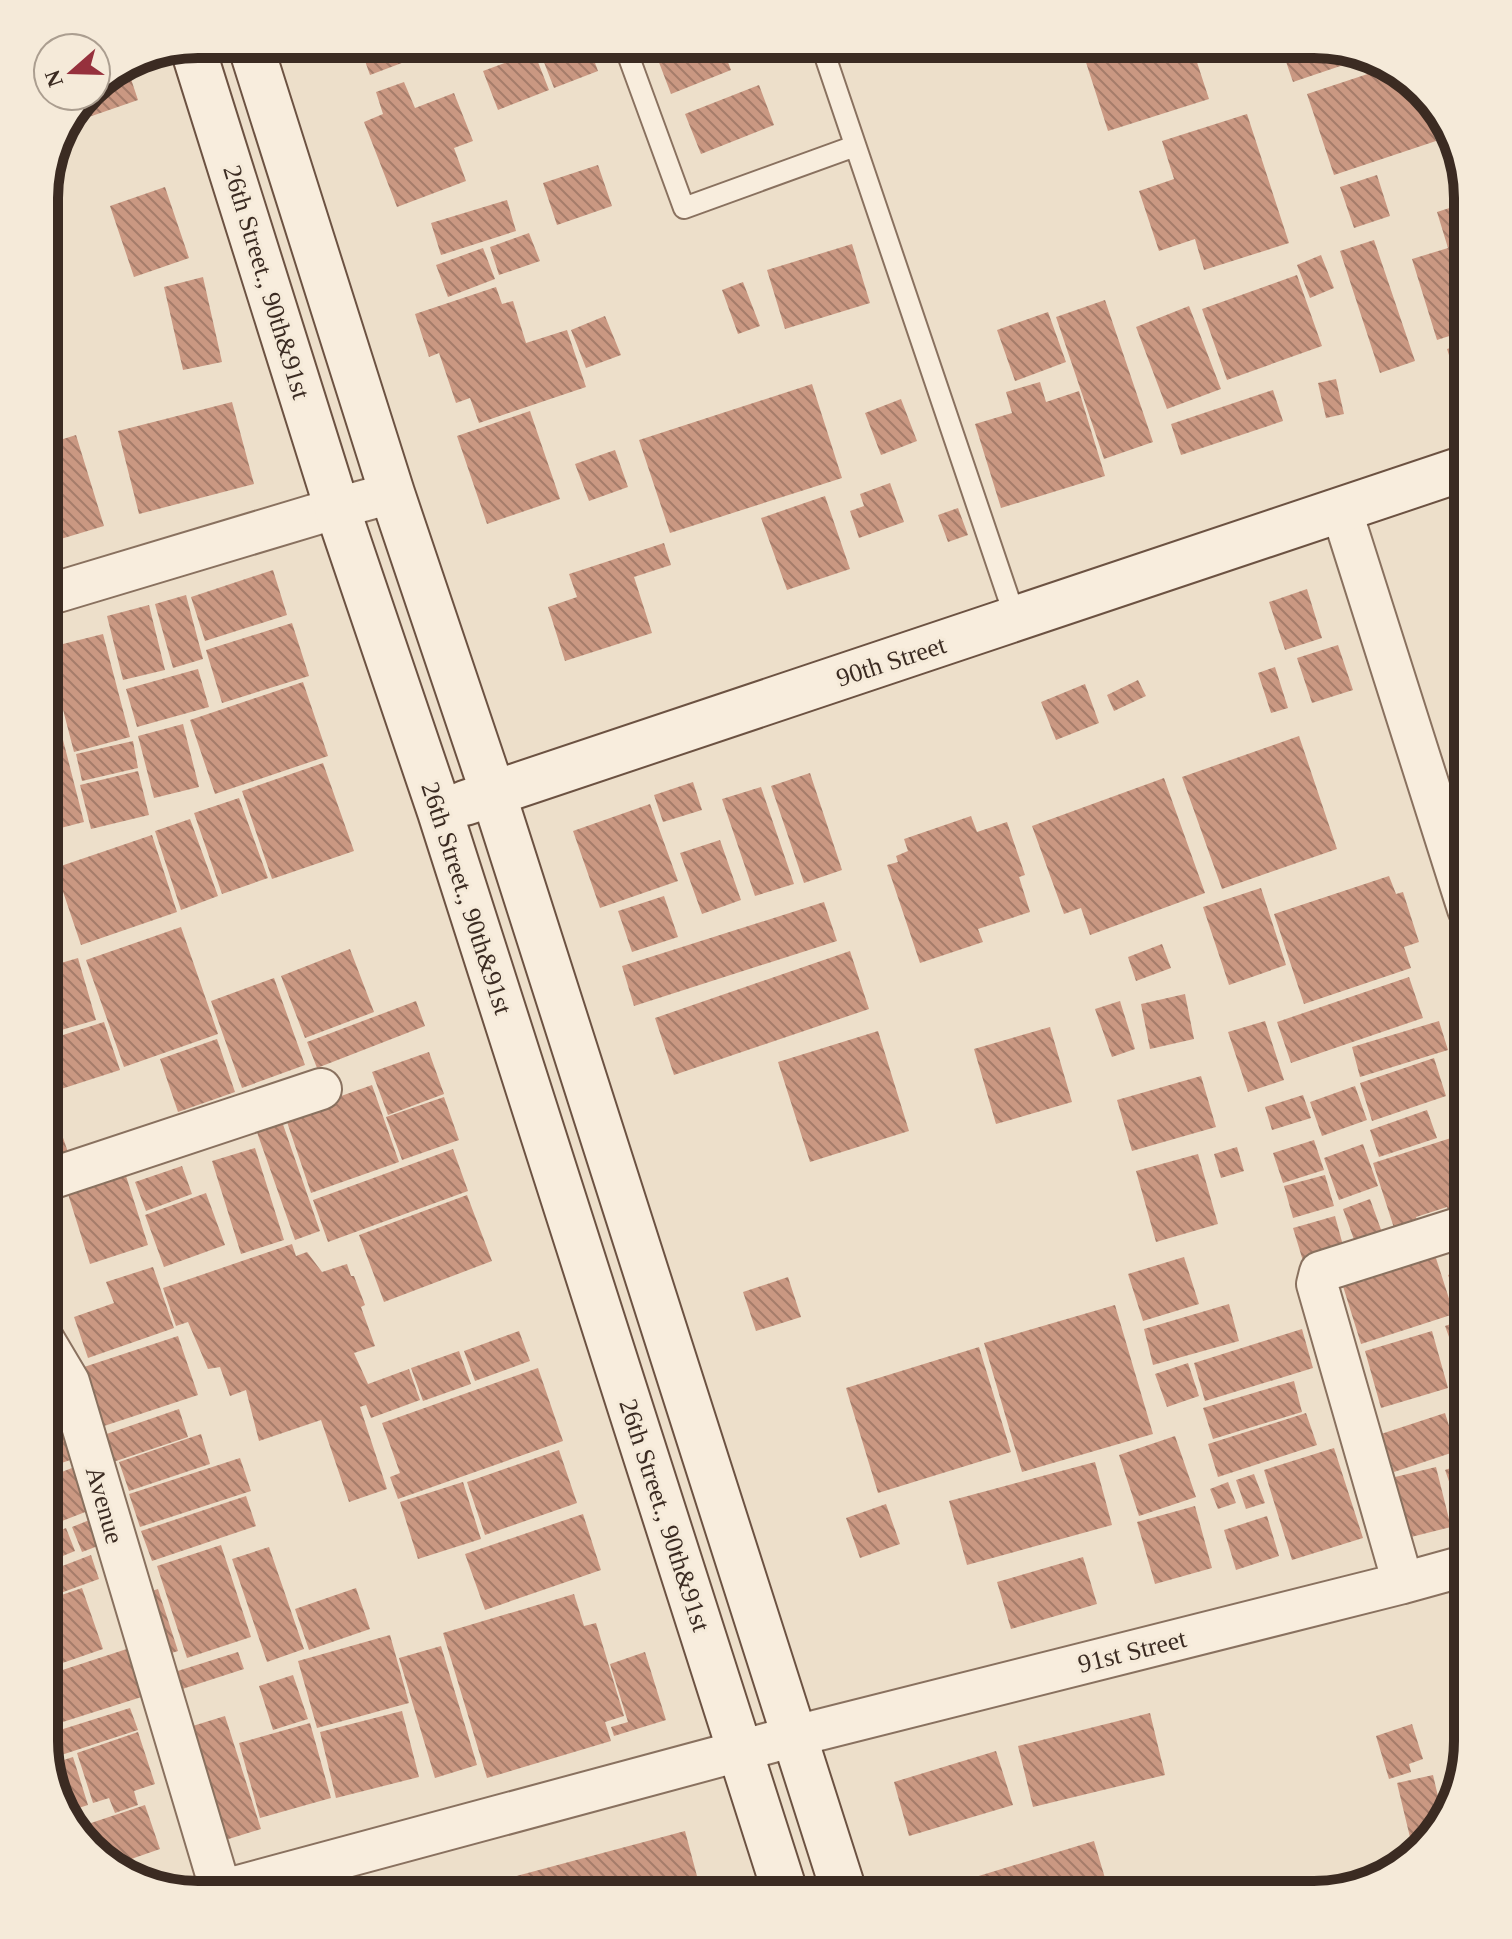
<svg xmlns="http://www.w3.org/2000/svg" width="1512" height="1939" viewBox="0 0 1512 1939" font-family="Georgia,serif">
<defs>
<pattern id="building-back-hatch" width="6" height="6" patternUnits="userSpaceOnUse" patternTransform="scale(2)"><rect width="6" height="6" fill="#ca9882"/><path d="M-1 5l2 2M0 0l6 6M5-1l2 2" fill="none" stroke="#a57c6a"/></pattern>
</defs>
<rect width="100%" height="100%" fill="#eddfca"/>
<path fill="url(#building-back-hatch)" d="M359 44H452L370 75Z
M561 44H588L598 71 554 88 540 52Z
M652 44H721L731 70 671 94Z
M1110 44H1191L1209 99 1108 131 1083 53Z
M1280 44H1324L1367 57 1293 82Z
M534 52 549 90 498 110 483 71Z
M1392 66 1419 91 1436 141 1334 175 1307 94Z
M128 70 138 100 86 118 80 103 86 96H96V82Z
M404 82 415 108 454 93 473 141 454 148 466 181 397 207 364 122 383 114 376 92Z
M759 85 774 125 701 154 685 114Z
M1247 114 1289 243 1204 270 1195 239 1159 251 1139 191 1174 179 1162 141Z
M598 165 612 206 557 225 543 183Z
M1377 175 1390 216 1354 228 1340 187Z
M165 187 189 258 134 277 110 206Z
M507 200 516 231 441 255 431 223Z
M1468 202V330L1437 340 1412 259 1448 248 1437 212Z
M529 233 540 261 499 275 490 247Z
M1374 240 1415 361 1380 373 1340 251Z
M852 244 870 303 785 329 767 270Z
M483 248 495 279 448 297 436 265Z
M1321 255 1334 288 1310 298 1297 265Z
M1297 275 1322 346 1227 380 1202 309Z
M203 277 222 362 183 370 164 287Z
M743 282 760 326 738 334 722 290Z
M496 287 502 304 513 301 526 343 567 330 586 387 479 423 470 398 456 403 439 353 429 357 415 314Z
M1105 300 1153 442 1104 459 1056 317Z
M1189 306 1221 389 1167 409 1136 327Z
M1048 312 1066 362 1015 381 997 330Z
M605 316 621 355 586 368 571 330Z
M1468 342V380L1458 383 1447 349Z
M1336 379 1344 414 1326 418 1318 383Z
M1040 382 1046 402 1079 391 1105 476 1001 508 975 424 1012 413 1006 392Z
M812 384 842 478 670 533 639 440Z
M1273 390 1283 421 1181 455 1171 424Z
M901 399 917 441 881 455 865 413Z
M232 402 254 484 139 514 118 431Z
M530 411 560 499 487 524 457 436Z
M76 435 104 526 44 544V445Z
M615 450 628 487 589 501 575 464Z
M890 483 904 522 859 538 850 511 864 506 860 494Z
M825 496 850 569 787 590 761 518Z
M958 508 968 535 948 542 938 515Z
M664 543 671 565 634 577 652 633 565 661 548 607 577 597 569 574Z
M273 570 287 615 205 641 191 597Z
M1307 589 1322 638 1285 650 1269 602Z
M186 595 203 659 173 668 155 604Z
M149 605 165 670 123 680 107 616Z
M292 623 309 676 222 703 206 650Z
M103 634 130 737 74 752 47 648Z
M1338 645 1353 690 1312 703 1297 658Z
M1275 667 1288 708 1271 713 1258 673Z
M198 669 209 707 137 727 126 689Z
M44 676 59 725 44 729Z
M1138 680 1146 696 1114 711 1107 695Z
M303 682 328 756 215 794 190 720Z
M1085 684 1099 723 1056 740 1041 702Z
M183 724 199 787 154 798 138 736Z
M61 732 84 822 49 831 44 811V737Z
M1299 736 1337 849 1222 889 1182 777Z
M133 741 138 768 82 781 76 754Z
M323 763 354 851 272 879 242 791Z
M138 771 149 815 91 829 80 785Z
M810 773 842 870 804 883 771 786Z
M1164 778 1205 893 1090 935 1081 908 1064 914 1032 826Z
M693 782 702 810 663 822 654 795Z
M761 787 794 884 755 896 722 799Z
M239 798 268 878 222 894 194 813Z
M650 804 678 881 600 908 573 831Z
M971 816 977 832 1007 822 1025 875 1019 877 1030 912 978 929 983 942 920 963 887 865 898 862 896 856 908 851 904 839Z
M190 819 218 896 181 910 155 831Z
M152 835 177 912 81 945 55 868Z
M720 840 741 900 702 914 680 853Z
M1389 876 1396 894 1403 892 1419 942 1404 947 1411 968 1304 1004 1274 914Z
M1261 888 1286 965 1229 985 1203 907Z
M664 896 678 937 632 952 618 911Z
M824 902 837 941 634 1006 622 966Z
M181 927 218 1034 124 1067 86 960Z
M1162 944 1171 968 1136 981 1128 957Z
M350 949 374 1012 305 1038 281 976Z
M850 951 869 1009 674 1075 655 1018Z
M78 958 96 1020 44 1035V968Z
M1409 977 1423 1018 1291 1063 1277 1022Z
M274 978 305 1065 242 1088 211 1001Z
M1185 994 1194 1039 1150 1049 1141 1004Z
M416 1001 425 1026 317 1068 307 1042Z
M1120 1001 1135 1049 1112 1057 1095 1009Z
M1265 1021 1284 1080 1248 1092 1228 1032Z
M1439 1021 1448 1050 1360 1077 1352 1047Z
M104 1022 120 1070 58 1090 44 1047V1041Z
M1050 1027 1072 1102 996 1124 974 1049Z
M878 1031 909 1131 810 1162 778 1062Z
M217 1039 235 1092 178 1112 160 1059Z
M429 1052 444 1094 388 1115 372 1072Z
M1434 1058 1446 1096 1372 1121 1360 1083Z
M1201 1076 1216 1127 1132 1151 1117 1100Z
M44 1082 72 1164 44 1173Z
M372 1085 399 1162 311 1193 285 1116Z
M1355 1086 1367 1120 1322 1136 1310 1102Z
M1303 1095 1311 1118 1272 1130 1265 1107Z
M444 1097 459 1140 402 1160 386 1117Z
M278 1110 320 1231 295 1240 252 1118Z
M1427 1110 1437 1138 1379 1157 1370 1130Z
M1451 1138 1460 1166 1468 1163V1212L1450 1218 1447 1207 1416 1217 1418 1223 1395 1231 1373 1163Z
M1314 1140 1324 1170 1283 1183 1273 1153Z
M1363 1144 1378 1186 1339 1200 1324 1158Z
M1237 1147 1244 1171 1221 1178 1214 1154Z
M255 1148 284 1240 241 1254 212 1161Z
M453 1149 468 1191 328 1242 313 1200Z
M1198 1154 1218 1224 1156 1242 1136 1171Z
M182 1166 192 1194 146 1211 135 1182Z
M1325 1175 1334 1206 1293 1218 1284 1186Z
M126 1176 148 1245 90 1264 68 1194Z
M206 1193 225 1245 164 1267 145 1215Z
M467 1195 492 1261 384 1302 359 1235Z
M1370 1199 1384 1238 1357 1248 1343 1209Z
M1335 1216 1344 1249 1303 1261 1293 1228Z
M292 1244 296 1256 307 1252 322 1272 347 1264 351 1276H354L365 1305 361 1307 375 1346 354 1353 368 1384 409 1369 420 1400 371 1418 366 1405 360 1407 387 1489 349 1502 321 1420 259 1441 246 1390 230 1396 220 1367 208 1369 188 1322 176 1326 163 1288Z
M1434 1252 1454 1314 1361 1344 1342 1283Z
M1184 1257 1199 1304 1143 1321 1128 1274Z
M153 1267 174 1328 88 1358 74 1317 114 1303 106 1282Z
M1468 1267V1312L1463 1314 1448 1275Z
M788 1277 801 1317 756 1331 743 1292Z
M1229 1304 1239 1341 1153 1365 1144 1329Z
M1115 1305 1153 1434 1022 1472 984 1343Z
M1468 1318V1380L1465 1381 1445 1326Z
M1302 1329 1313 1368 1205 1401 1194 1363Z
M519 1331 530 1361 475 1381 464 1351Z
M1432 1331 1448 1388 1381 1408 1365 1351Z
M178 1336 198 1395 98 1428 78 1369Z
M979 1347 1011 1452 878 1493 846 1388Z
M459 1351 471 1384 423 1401 411 1368Z
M1188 1363 1199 1396 1167 1407 1155 1374Z
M538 1368 563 1441 398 1499 390 1477 400 1473 382 1423Z
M1294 1381 1302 1412 1213 1439 1203 1408Z
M44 1382 57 1418 44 1422Z
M179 1409 188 1437 104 1465 95 1438Z
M1306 1413 1317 1445 1218 1477 1208 1444Z
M1445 1413 1457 1451 1394 1472 1381 1434Z
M62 1422 76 1458 50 1467 44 1452V1428Z
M201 1434 210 1464 129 1491 119 1462Z
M1175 1436 1196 1497 1139 1516 1119 1455Z
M1334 1448 1363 1538 1292 1560 1264 1470Z
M559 1450 577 1503 485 1535 467 1482Z
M240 1458 251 1491 140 1527 129 1494Z
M1095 1462 1112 1525 967 1565 949 1501Z
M1468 1462V1523L1464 1524 1445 1470Z
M77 1466 93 1509 44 1528V1479Z
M1436 1467 1451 1527 1407 1538 1391 1478Z
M1254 1474 1265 1503 1246 1509 1236 1480Z
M463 1482 481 1539 418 1559 400 1502Z
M1228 1482 1236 1503 1218 1509 1210 1489Z
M246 1496 256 1526 152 1561 141 1531Z
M886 1504 900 1544 860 1558 846 1518Z
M1195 1506 1212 1568 1155 1584 1137 1522Z
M583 1514 601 1570 485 1610 465 1554Z
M1267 1516 1279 1556 1236 1570 1224 1530Z
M97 1517 106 1543 82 1552 72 1527Z
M66 1528 75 1551 53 1560 44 1537Z
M221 1545 251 1637 187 1658 157 1566Z
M269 1547 304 1649 267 1662 232 1559Z
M91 1555 99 1579 44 1599V1573Z
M1083 1557 1097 1604 1011 1629 997 1582Z
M82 1588 103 1649 45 1669 44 1601Z
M356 1588 370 1629 309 1650 295 1609Z
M158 1589 178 1651 162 1656 142 1594Z
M574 1594 584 1626 596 1623 624 1716 605 1722 611 1741 487 1778 443 1633Z
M390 1635 409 1703 317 1728 298 1661Z
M136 1646 151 1694 47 1727 44 1719V1676Z
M441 1646 477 1765 435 1778 399 1658Z
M238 1652 244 1669 173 1692 168 1674Z
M645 1652 666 1720 614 1736 611 1727 628 1722 610 1664Z
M293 1675 308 1719 273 1730 259 1686Z
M1468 1688V1742L1464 1758 1451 1720 1462 1717 1454 1693Z
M130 1708 138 1730 49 1759 44 1735Z
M402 1711 419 1777 336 1798 320 1732Z
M1150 1713 1165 1775 1033 1807 1018 1746Z
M225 1716 261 1829 219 1842 183 1729Z
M310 1723 331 1798 260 1818 239 1743Z
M1412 1724 1423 1759 1409 1764 1411 1772 1389 1779 1376 1736Z
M138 1732 155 1784 134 1791 138 1805 115 1813 109 1798 93 1803 77 1753Z
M996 1751 1013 1805 909 1836 894 1782Z
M73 1757 88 1805 66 1812 51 1764Z
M1433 1775 1444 1822 1414 1854 1397 1783Z
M145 1805 160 1849 111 1866 73 1829Z
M685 1831 702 1895H509L505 1879Z
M1094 1841 1110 1895H952L949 1885Z"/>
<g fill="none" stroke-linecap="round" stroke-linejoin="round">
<defs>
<path id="lane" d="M624 44 684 208 855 146
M821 44 1016 620"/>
<path id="street" d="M1341 509 1468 909
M44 596 337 508 392 493
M44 1181 321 1089
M44 1340 69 1382 221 1891
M1403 1583 1317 1284 1320 1272 1468 1225
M205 1895 795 1736 1403 1583 1468 1565"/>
<path id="secondary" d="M250 44 392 493 493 793 845 1895
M192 46 337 508 440 812 786 1895
M465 803 1468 467"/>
</defs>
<use href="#lane" stroke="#89715f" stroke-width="24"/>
<use href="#street" stroke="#89715f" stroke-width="44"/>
<use href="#secondary" stroke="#6c5242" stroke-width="48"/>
<use href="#lane" stroke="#f8eddd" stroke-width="20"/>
<use href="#street" stroke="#f8eddd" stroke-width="40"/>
<use href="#secondary" stroke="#f8eddd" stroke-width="44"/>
</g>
<g text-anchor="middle" stroke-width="6" stroke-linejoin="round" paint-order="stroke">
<g font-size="26" fill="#3b2b22" stroke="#f5ead9">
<text transform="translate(267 282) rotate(73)" y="9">26th Street., 90th&amp;91st</text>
<text transform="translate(891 661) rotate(-18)" y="9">90th Street</text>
<text transform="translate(467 898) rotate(72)" y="9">26th Street., 90th&amp;91st</text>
<text transform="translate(105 1505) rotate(74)" y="9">Avenue</text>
<text transform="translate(665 1515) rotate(72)" y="9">26th Street., 90th&amp;91st</text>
<text transform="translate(1132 1651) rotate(-14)" y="9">91st Street</text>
</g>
</g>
<path d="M0 0H1512V1939H0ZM198 58H1314A140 140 0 0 1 1454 198V1741A140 140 0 0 1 1314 1881H198A140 140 0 0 1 58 1741V198A140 140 0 0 1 198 58Z" fill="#f5ead9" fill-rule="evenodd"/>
<path fill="none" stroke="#3b2b22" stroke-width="10" d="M198 58H1314A140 140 0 0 1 1454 198V1741A140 140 0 0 1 1314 1881H198A140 140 0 0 1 58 1741V198A140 140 0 0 1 198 58Z"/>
<g transform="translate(72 72) rotate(250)"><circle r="38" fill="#f5ead9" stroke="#ab9e90" stroke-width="2"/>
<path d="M0-6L14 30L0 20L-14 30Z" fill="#96313d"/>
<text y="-12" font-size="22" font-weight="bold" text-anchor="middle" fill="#3b2b22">N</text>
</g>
</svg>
